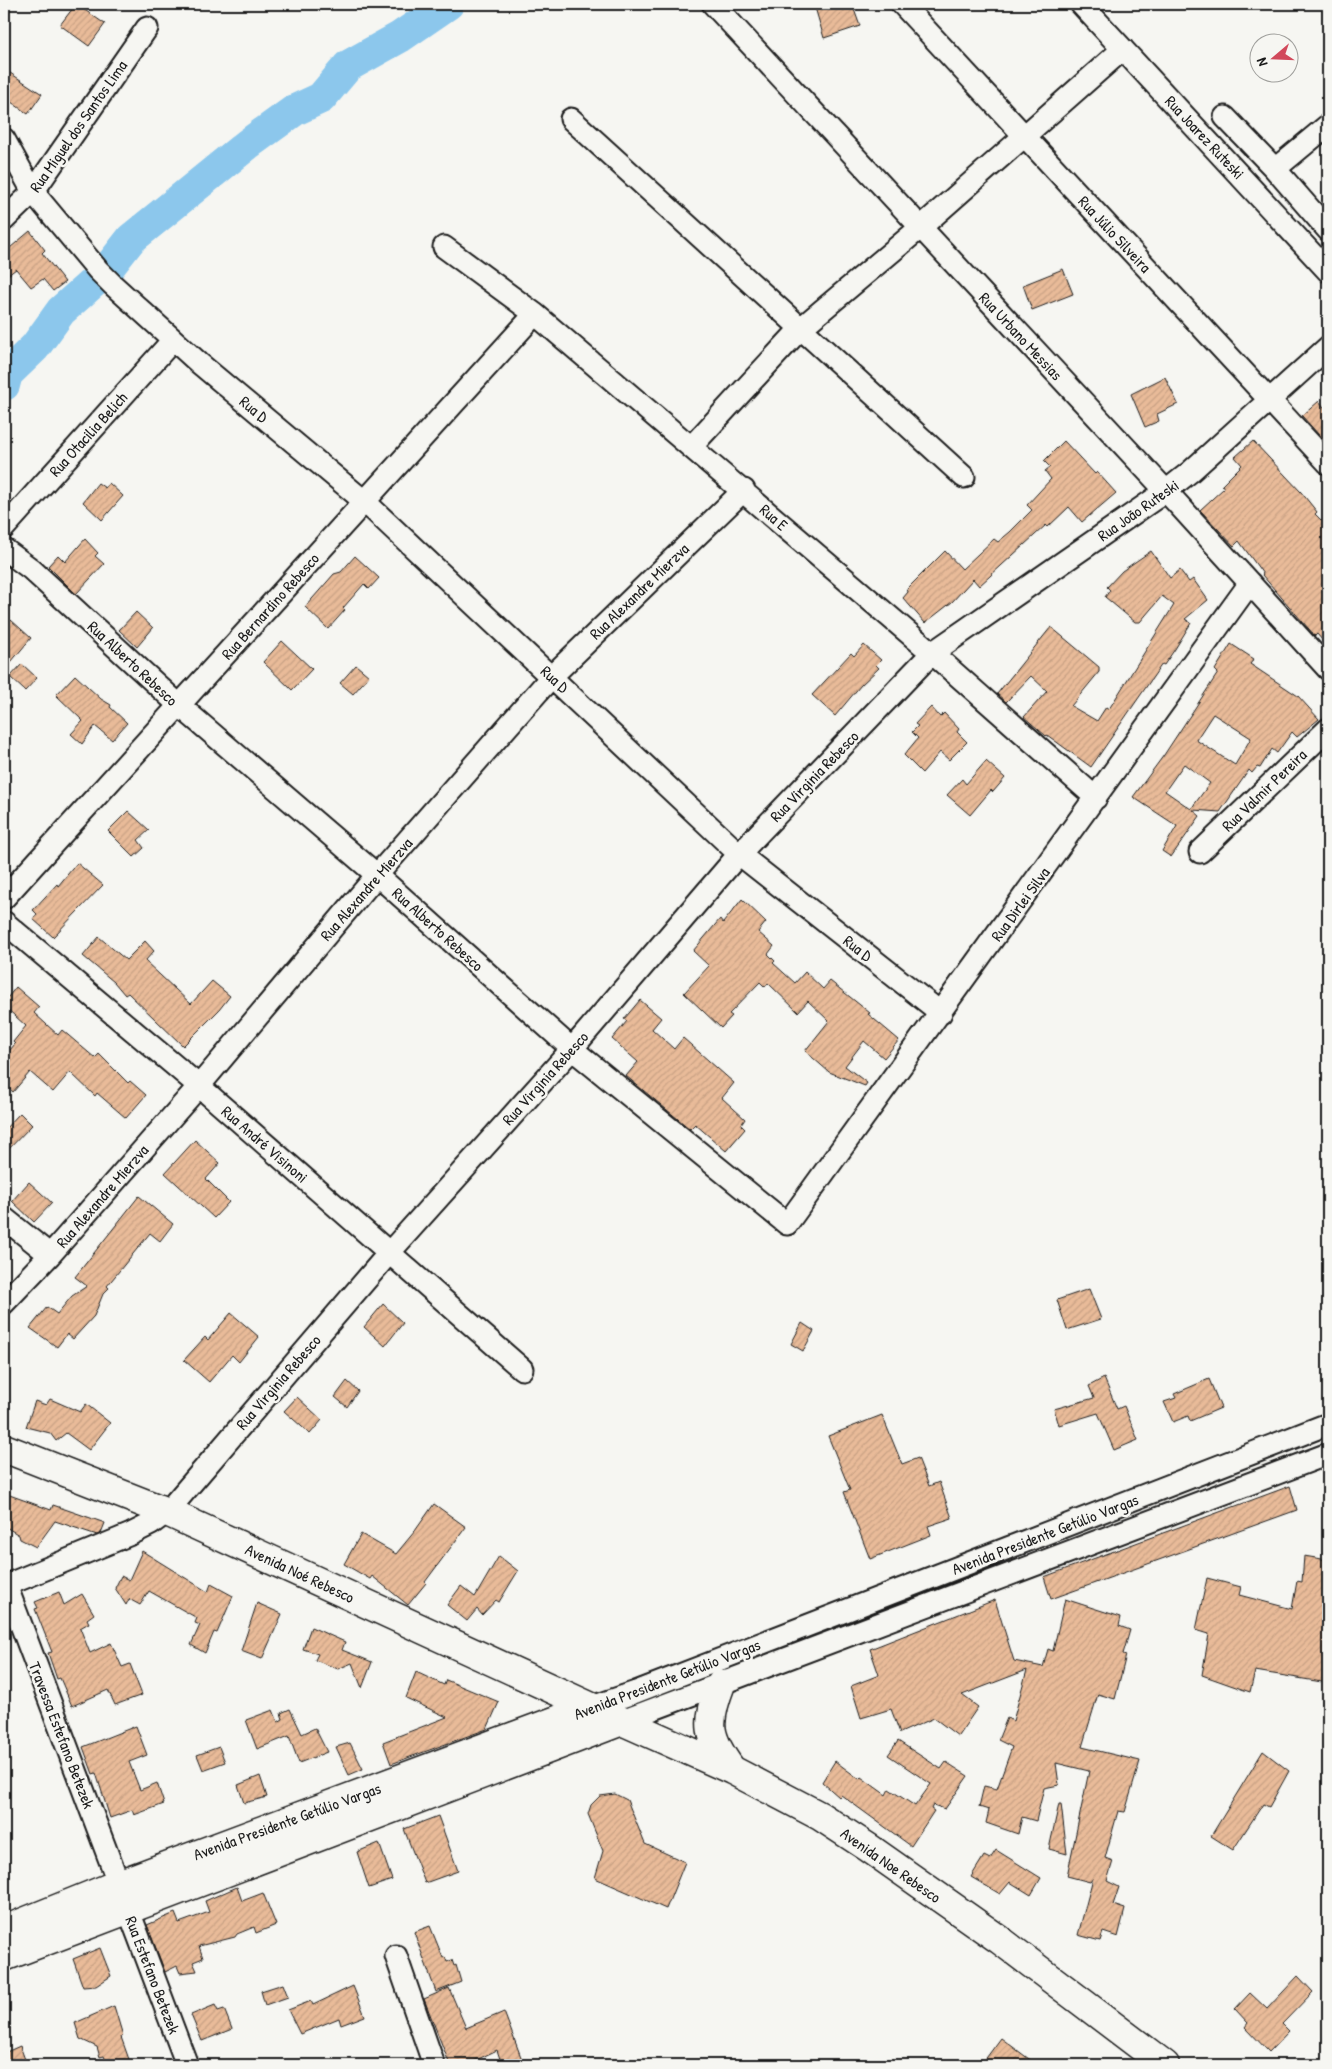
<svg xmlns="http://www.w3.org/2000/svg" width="1332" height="2069" viewBox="0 0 1332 2069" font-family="'Patrick Hand',sans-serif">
<defs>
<pattern id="building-hatch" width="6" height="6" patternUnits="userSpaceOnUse" patternTransform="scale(1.25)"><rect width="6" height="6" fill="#e9bb99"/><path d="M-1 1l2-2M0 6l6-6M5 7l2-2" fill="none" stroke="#c7a083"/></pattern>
</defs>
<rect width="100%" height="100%" fill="#f6f6f2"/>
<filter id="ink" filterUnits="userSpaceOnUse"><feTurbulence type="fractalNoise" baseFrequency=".02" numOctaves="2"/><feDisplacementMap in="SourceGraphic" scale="10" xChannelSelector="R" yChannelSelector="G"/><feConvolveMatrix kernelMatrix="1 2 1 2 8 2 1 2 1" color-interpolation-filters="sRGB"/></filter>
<g filter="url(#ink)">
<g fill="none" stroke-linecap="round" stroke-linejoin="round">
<path stroke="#8cc7ec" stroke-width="32" d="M4 385 7 374 35 347 61 311 106 271 131 239 248 144 295 110 321 98 348 66 400 37 448 4"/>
</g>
<path fill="url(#building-hatch)" stroke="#1c1c1c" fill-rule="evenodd" d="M76 4 105 24 89 46 60 25Z
M814 4H852L860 26 824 38Z
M4 69 42 94 28 114 4 97Z
M30 231 45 250 42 253 65 282 53 291 43 279 31 287 16 269 4 278V253Z
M1063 269 1073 294 1032 310 1023 285Z
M1165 377 1178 404 1157 414 1159 421 1145 427 1131 394Z
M1319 401 1328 412V445L1302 416Z
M1064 441 1095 474 1097 472 1116 493 1082 522 1069 507 1048 527 1046 525 979 586 973 579 952 602 925 623 903 598 908 592 907 589 945 551 962 569 994 539 998 542 1010 532 1032 510 1027 505 1051 479 1045 471 1050 467 1044 461Z
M1253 441 1301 492 1317 512 1315 514 1328 527V647L1317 634 1315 636 1262 575 1263 574 1239 541 1234 546 1200 510 1224 488 1222 485 1242 465 1235 457Z
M98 483 105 488 109 483 123 496 102 520 83 502Z
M85 539 98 553 95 556 104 564 76 594 48 566 58 555 65 562Z
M1151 551 1170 578 1180 570 1189 582 1193 579 1208 600 1185 619 1191 623 1175 649 1164 665 1162 664 1091 767 1047 735 1046 736 1024 717 1047 691 1031 676 1006 702 997 694 1051 627 1099 667V672L1071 706 1097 721 1106 707 1109 709 1174 605 1162 596 1140 622H1135L1105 597 1110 590 1107 587 1122 571Z
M355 556 379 578 369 589 364 584 343 608 345 610 328 629 305 607 334 574 341 572Z
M136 612 153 628 137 647 119 630Z
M11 620 31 638 11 662 4 655V629Z
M282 641 312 669 292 690 263 662Z
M1231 644 1254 659 1250 664 1298 696 1319 719 1297 737 1292 732 1277 753 1272 749 1260 768 1257 767 1252 773 1249 770 1220 812 1193 810 1200 816 1171 857 1162 851 1177 826 1133 797 1164 755 1218 673 1215 670ZM1213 714 1251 738 1235 765 1196 740ZM1184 764 1210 783 1191 809 1165 791Z
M864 645 881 660 876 665 879 668 861 685 835 716 812 695 851 653 854 656Z
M22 664 37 678 25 691 10 677Z
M356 665 369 676 353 694 340 683Z
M75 675 101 699 111 705 110 707 127 723 112 740 95 726 82 744 71 734 83 721 56 695Z
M931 707 940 717 944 713 959 729 957 732 967 742 949 760 940 752 922 773 904 755 918 738 912 732 918 726 915 724Z
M986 761 1005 778 993 792 991 790 970 815 947 795 962 779 966 784Z
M128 811 149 830 138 840 144 848 134 857 108 831Z
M77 863 103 885 53 937 33 919 37 914 33 910 57 884 58 886Z
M742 899 766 922 758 932 774 946 768 954 775 961 773 963 795 983 805 972 823 989 830 981 870 1013 868 1014 899 1040 884 1058 864 1041 845 1066 867 1083 865 1086 829 1072 805 1051 829 1021 808 1001 798 1012 768 983 765 987 760 982 729 1014 732 1016 721 1028 684 993 709 966 693 951 720 919 723 923Z
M99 937 126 960 145 941 154 951 145 961 191 1004 212 981 230 996 219 1010 183 1046 128 993 125 995 114 982 83 956Z
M16 987 39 1007 34 1013 58 1035 62 1030 95 1058 99 1054 128 1083 130 1081 146 1095 126 1118 97 1093 95 1096 70 1072 53 1092 30 1072 13 1092 4 1084V1057L15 1044 13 1042 26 1026 4 1006V1002Z
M640 1000 661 1018 652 1029 674 1049 683 1038 734 1083 722 1098 745 1119 741 1125 745 1129 726 1151 695 1124 690 1129 626 1076 638 1062 612 1039 627 1021 624 1019Z
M20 1113 32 1125 4 1154V1130Z
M195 1140 220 1163 206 1179 229 1202 214 1218 165 1173Z
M29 1182 52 1203 34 1222 12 1201Z
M139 1196 173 1224 160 1241 150 1233 107 1286 109 1288 103 1294 94 1316 73 1339 67 1334 57 1347 30 1328 47 1307 57 1314 72 1296 87 1286 75 1277Z
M1089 1289 1101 1319 1067 1330 1057 1300Z
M383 1304 403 1323 385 1346 364 1327Z
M231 1313 259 1337 239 1362 232 1355 209 1382 184 1360 205 1337 208 1340Z
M802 1323 814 1331 803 1351 791 1344Z
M1104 1378 1117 1409 1124 1406 1138 1440 1114 1450 1098 1413 1059 1425 1054 1409 1094 1398 1089 1386Z
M1209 1379 1221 1408 1190 1421 1188 1416 1173 1422 1164 1402 1176 1398 1174 1394Z
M347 1381 358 1391 347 1407 335 1397Z
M297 1397 322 1420 310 1434 284 1411Z
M50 1399 80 1412 86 1404 110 1423 89 1450 66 1433 56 1441 50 1433 26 1427 35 1401 46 1405Z
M882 1415 902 1464 918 1458 929 1486 939 1482 952 1518 928 1526 931 1535 870 1559 844 1492 850 1490 828 1436Z
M1290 1486 1297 1510 1051 1599 1044 1577Z
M4 1493 51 1510 53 1505 105 1523 101 1533 97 1535 55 1521 36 1547 20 1539 19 1535 4 1526Z
M434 1504 466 1527 425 1582 426 1583 408 1605 372 1576 370 1579 344 1564 361 1534 396 1554 415 1531Z
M142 1551 208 1592 211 1584 233 1596 217 1633 214 1632 205 1653 191 1645 200 1625 195 1623 197 1618 149 1591 140 1605 129 1599 126 1605 115 1588 121 1576 129 1580Z
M499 1556 518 1571 499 1602 496 1600 482 1615 477 1609 467 1621 447 1605 461 1586 475 1597Z
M1304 1556 1328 1560V1683L1255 1671 1250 1692 1202 1675 1209 1634 1196 1630 1207 1578 1241 1587 1239 1595 1292 1609 1297 1581 1302 1582Z
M59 1592 64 1605 82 1594 94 1614 87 1619 89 1623 80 1628 90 1653 111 1643 122 1667 130 1664 142 1695 115 1705 108 1690 72 1706 60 1678 57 1679 48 1653 52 1652 35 1609 38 1608 35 1602Z
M1065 1599 1121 1617 1119 1626 1130 1630 1123 1654 1126 1655 1115 1699 1098 1694 1082 1747 1140 1761 1125 1812 1118 1811 1105 1858 1113 1861 1107 1881 1119 1887 1113 1905 1125 1909 1118 1937 1103 1932 1100 1941 1078 1935 1093 1878 1090 1882 1067 1876 1089 1771 1056 1763 1059 1785 1044 1788 1036 1821 1022 1817 1018 1834 986 1823 989 1810 979 1807 984 1786 997 1789 1012 1747 998 1740 1007 1718 1013 1721 1027 1670 962 1695 978 1707 958 1736 934 1718 900 1733 891 1709 861 1718 851 1686 879 1675 870 1649 995 1600 1014 1661 1043 1667 1048 1649 1053 1651Z
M257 1603 282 1614 262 1659 241 1651Z
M311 1627 345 1642 342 1650 372 1662 362 1688 352 1663 338 1669 315 1660 318 1654 303 1649Z
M416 1672 444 1685 446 1680 499 1702 487 1729 391 1764 383 1742 447 1717 406 1698Z
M290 1709 302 1734 315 1728 327 1752 299 1763 289 1736 257 1749 246 1720 273 1710 278 1722 283 1719 281 1713Z
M136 1726 147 1755 129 1762 140 1790 157 1783 164 1804 134 1815 132 1810 110 1818 96 1773 93 1774 83 1747Z
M898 1741 941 1769 946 1762 968 1776 945 1809 933 1805 931 1809 934 1811 911 1846 841 1795 839 1797 822 1782 835 1761 859 1779 861 1777 886 1795 889 1789 915 1806 931 1784 888 1755Z
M350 1743 363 1769 349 1775 336 1747Z
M219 1747 225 1762 203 1770 197 1755Z
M1263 1751 1289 1771 1269 1807 1263 1804 1233 1850 1211 1836Z
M260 1776 267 1797 244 1803 238 1785Z
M615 1794 627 1800 645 1844 685 1862 666 1909 595 1878 603 1851 588 1814 591 1805 600 1796Z
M1059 1804H1061L1067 1854 1049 1849Z
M438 1816 458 1871 425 1883 404 1829Z
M379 1843 392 1880 369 1888 357 1852Z
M996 1850 1041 1878 1031 1895 1010 1882 1000 1894 971 1877 984 1856 990 1859Z
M237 1887 242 1901 263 1893 276 1925 256 1933 254 1927 237 1934 235 1937 199 1946 203 1958 193 1962 197 1971 180 1973 177 1966 165 1972 147 1925 175 1913 179 1923 209 1912 205 1901Z
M430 1926 443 1958 445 1957 447 1962 452 1960 454 1966 456 1965 461 1982 436 1992 414 1932Z
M100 1948 111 1976 96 1986 83 1987 73 1959Z
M1298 1976 1313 1992 1282 2024 1289 2031 1269 2052 1245 2027 1248 2023 1235 2009 1250 1993 1267 2009Z
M283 1984 288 1997 265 2005 261 1991Z
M353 1986 365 2016 341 2025 339 2018 300 2034 288 2010 311 2001 313 2005Z
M449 1988 466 2028 504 2012 524 2065H502L497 2050 472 2062 473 2065H450L424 1999Z
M215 2005 218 2011 224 2009 232 2029 202 2041 191 2015Z
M114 2006 123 2036 121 2037 131 2065H108L104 2056 100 2057 97 2047 80 2039 75 2023Z
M1001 2038 1037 2065H981Z
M20 2046 27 2065H4V2053Z"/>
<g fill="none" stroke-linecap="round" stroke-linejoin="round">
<defs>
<path id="minor" d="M713 4 1166 491 1328 669
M902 4 1328 463
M1081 4 1328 271
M1225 117 1275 169 1328 230
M571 119 964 477
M4 139 33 192 98 270 113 285 199 363 364 501 739 854 941 1013
M1275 169 1328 125
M4 220 33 192 147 28
M444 247 535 314 932 653 1096 798
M692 446 801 328 920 228 1123 49
M4 528 173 340
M4 549 31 569 180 706 377 875 572 1049 787 1224 1250 583
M1200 852 1328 729
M4 898 535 314
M4 922 199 1086 522 1369
M4 1218 50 1255
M4 1303 50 1255 199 1086 377 875 552 676 744 490
M6 1585 187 2065
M4 1586 131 1534 151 1524 167 1512 389 1253 572 1049 739 854 932 653 1166 491 1190 472 1328 347
M592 1707 636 1692 1328 1424
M622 1721 1328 1454
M396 1956 434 2065"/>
<path id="secondary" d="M4 1448 167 1512 622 1721 732 1770 820 1816 869 1848 1000 1940 1165 2065
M721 1684C706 1723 707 1736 732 1770
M4 1930 118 1884 592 1707
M4 1957 622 1721"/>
</defs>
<use href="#minor" stroke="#1c1c1c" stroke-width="25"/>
<use href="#secondary" stroke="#1c1c1c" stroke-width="31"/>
<use href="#minor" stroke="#f6f6f2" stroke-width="21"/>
<use href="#secondary" stroke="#f6f6f2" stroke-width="28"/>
</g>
</g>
<g text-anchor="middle" stroke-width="5" stroke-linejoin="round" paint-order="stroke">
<g font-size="16" fill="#1c1c1c" stroke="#f6f6f2">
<text transform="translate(78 126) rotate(-55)" y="6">Rua Miguel dos Santos Lima</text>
<text transform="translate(1205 137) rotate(47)" y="6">Rua Joarez Ruteski</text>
<text transform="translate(1115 234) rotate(47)" y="6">Rua Júlio Silveira</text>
<text transform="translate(1021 336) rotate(47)" y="6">Rua Urbano Messias</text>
<text transform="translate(254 409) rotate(40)" y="6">Rua D</text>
<text transform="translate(88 434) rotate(-48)" y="6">Rua Otacilia Belich</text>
<text transform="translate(1138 510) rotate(-35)" y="6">Rua João Ruteski</text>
<text transform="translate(774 517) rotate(41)" y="6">Rua E</text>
<text transform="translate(639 591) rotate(-44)" y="6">Rua Alexandre Mierzva</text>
<text transform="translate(270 606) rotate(-48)" y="6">Rua Bernardino Rebesco</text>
<text transform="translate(133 663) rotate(43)" y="6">Rua Alberto Rebesco</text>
<text transform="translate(555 679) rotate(43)" y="6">Rua D</text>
<text transform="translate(814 776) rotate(-46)" y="6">Rua Virginia Rebesco</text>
<text transform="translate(1264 790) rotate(-44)" y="6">Rua Valmir Pereira</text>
<text transform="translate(366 889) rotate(-49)" y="6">Rua Alexandre Mierzva</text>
<text transform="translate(1020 904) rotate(-54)" y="6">Rua Dirlei Silva</text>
<text transform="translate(438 929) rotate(42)" y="6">Rua Alberto Rebesco</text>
<text transform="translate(858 948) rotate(38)" y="6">Rua D</text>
<text transform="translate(545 1078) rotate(-48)" y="6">Rua Virginia Rebesco</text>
<text transform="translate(265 1144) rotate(41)" y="6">Rua André Visinoni</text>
<text transform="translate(102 1196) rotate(-49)" y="6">Rua Alexandre Mierzva</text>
<text transform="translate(278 1382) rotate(-49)" y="6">Rua Virginia Rebesco</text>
<text transform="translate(1045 1534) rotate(-21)" y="6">Avenida Presidente Getúlio Vargas</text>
<text transform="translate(300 1573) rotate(25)" y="6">Avenida Noé Rebesco</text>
<text transform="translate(667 1679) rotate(-21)" y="6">Avenida Presidente Getúlio Vargas</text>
<text transform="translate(62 1735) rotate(69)" y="6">Travessa Estefano Betezek</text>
<text transform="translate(287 1821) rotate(-20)" y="6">Avenida Presidente Getúlio Vargas</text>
<text transform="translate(891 1865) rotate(35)" y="6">Avenida Noe Rebesco</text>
<text transform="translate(153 1975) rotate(69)" y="6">Rua Estefano Betezek</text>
</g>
</g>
<rect width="1332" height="2069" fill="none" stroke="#f6f6f2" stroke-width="20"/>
<rect x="10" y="10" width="1312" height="2049" fill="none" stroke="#1c1c1c" stroke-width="2" filter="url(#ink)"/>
<g transform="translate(1274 58) rotate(251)"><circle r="24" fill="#f6f6f2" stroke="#9f9f9c"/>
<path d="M0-4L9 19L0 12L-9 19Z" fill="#d1495b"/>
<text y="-8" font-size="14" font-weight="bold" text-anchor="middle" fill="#1c1c1c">N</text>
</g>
</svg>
